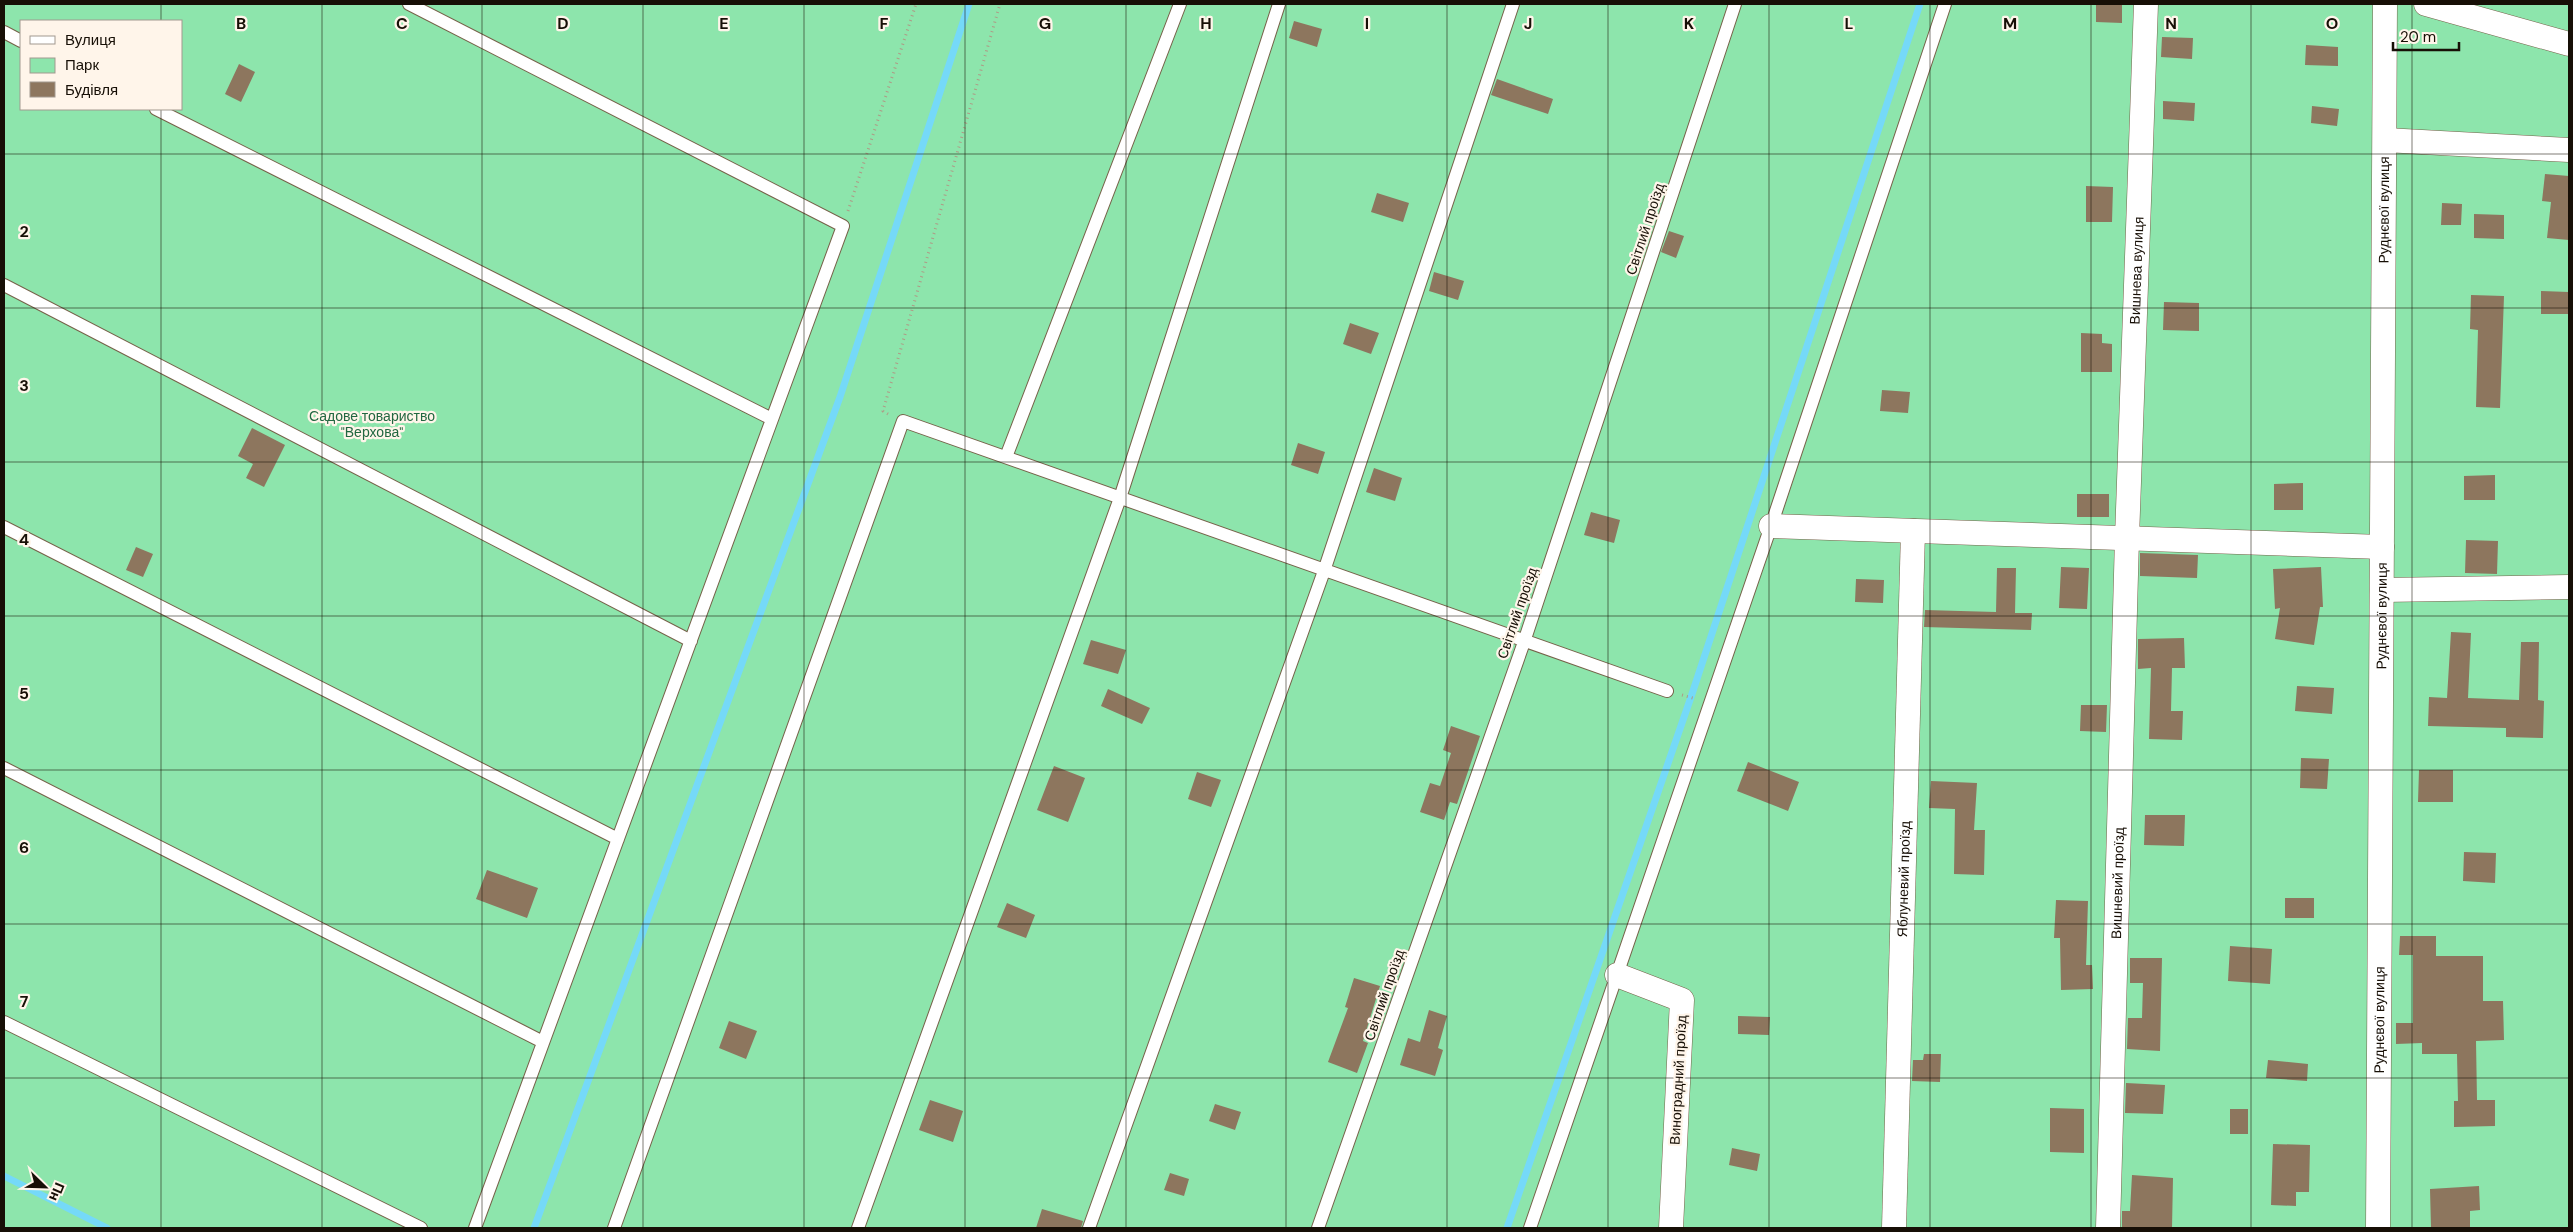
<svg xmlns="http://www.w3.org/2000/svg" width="2573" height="1232" viewBox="0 0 2573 1232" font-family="'DM Sans',sans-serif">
<rect width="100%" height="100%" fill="#fde5c9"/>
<path fill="#8de5ac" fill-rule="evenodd" d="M4 4H2569V1228H4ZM21 21H181V109H21Z"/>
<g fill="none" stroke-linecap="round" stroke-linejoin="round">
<path stroke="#75d9f8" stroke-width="7" d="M4 1176 107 1228
M534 1228 840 397 969 4
M1507 1228 1691 697 1920 4"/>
</g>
<path fill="#8d765e" d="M2096 4H2122V23L2096 22Z
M1294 21 1322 29 1317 47 1289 38Z
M2162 37 2193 38 2192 59 2161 57Z
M2306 45 2338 47V66L2305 65Z
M239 64 255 72 241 102 225 94Z
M1497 79 1553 99 1548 114 1491 95Z
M2163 101 2195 103 2194 121 2163 119Z
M2312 106 2339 109 2337 126 2311 123Z
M2545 174 2569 176V240L2547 238 2551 202 2542 201Z
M2086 186 2113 187 2112 222H2086Z
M1377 193 1409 203 1403 222 1371 212Z
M2442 203 2462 204 2461 225H2441Z
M2474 214 2504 215V239L2474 238Z
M1669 231 1684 236 1676 258 1661 252Z
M1434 272 1464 281 1458 300 1429 291Z
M2541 291 2569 292V314H2541Z
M2471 295 2504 296 2500 408 2476 407 2478 330 2470 329Z
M2164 302 2199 303V331L2163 330Z
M1350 323 1379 333 1371 354 1343 344Z
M2081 333 2102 334V343L2112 344V372H2081Z
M1882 390 1910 392 1908 413 1880 411Z
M252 428 285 445 264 487 246 478 253 464 238 456Z
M1298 443 1325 452 1318 474 1291 465Z
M1374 468 1402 478 1395 501 1366 492Z
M2495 475V500H2464V476Z
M2303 483V510H2274V484Z
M2077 494H2109V517H2077Z
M1591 512 1620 520 1614 543 1584 535Z
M2466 540 2498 541 2497 574 2465 573Z
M136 547 153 554 143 577 126 570Z
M2140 553 2198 555 2197 578 2140 576Z
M2061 567 2089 568 2087 609 2059 608Z
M2321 567 2323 607H2320L2314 645 2275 639 2280 608 2275 609 2273 569Z
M1997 568H2016L2015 613H2032L2031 630 1924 627 1925 610 1996 612Z
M1856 579 1884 580 1883 603 1855 602Z
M2451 632 2471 633 2468 698 2519 700 2521 642H2539L2538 700 2544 701 2543 738 2506 737V728L2428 726 2429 697 2447 698Z
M2184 638 2185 668H2172L2171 711H2183L2182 740 2149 739 2151 668 2138 669V639Z
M1091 640 1126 650 1118 674 1083 664Z
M2297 686 2334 688 2332 714 2295 711Z
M1108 689 1150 708 1142 724 1101 706Z
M2081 705H2107L2106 732 2080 731Z
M1451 726 1480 736 1457 804 1450 802 1444 820 1420 812 1430 783 1440 786 1451 753 1443 750Z
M2301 758 2329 759 2327 789 2300 788Z
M1748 762 1799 782 1788 811 1737 791Z
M1054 766 1085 778 1068 822 1037 810Z
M2419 770H2453V802H2418Z
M1197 772 1221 780 1211 807 1188 799Z
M1931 781 1977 783 1974 830H1985L1984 875 1954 874 1955 809 1929 808Z
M2145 815H2185L2184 846 2144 845Z
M2464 852 2496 853 2495 883 2463 881Z
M487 870 538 888 527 918 476 899Z
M2285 898H2314V918H2285Z
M2056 900 2088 901 2086 965H2092L2093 989 2061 990 2060 938H2054Z
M1007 903 1035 915 1026 938 997 927Z
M2400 936H2436V956H2483V1001H2503L2504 1040 2476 1041 2477 1100H2495V1126L2454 1127V1101H2458L2457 1054H2422V1043L2396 1044V1023H2413V955H2399Z
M2230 946 2272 949 2270 984 2228 981Z
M2130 958H2162L2160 1051 2127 1049 2128 1018H2142L2143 983H2130Z
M1354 978 1380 986 1363 1041 1368 1043 1357 1073 1328 1062 1348 1008 1345 1007Z
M1429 1010 1447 1016 1438 1048 1443 1050 1435 1076 1400 1065 1408 1038 1420 1042Z
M1738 1016 1770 1017 1769 1035 1738 1034Z
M729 1021 757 1031 746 1059 719 1048Z
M1924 1054H1941L1940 1082 1912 1081 1913 1060H1923Z
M2268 1060 2308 1064 2307 1081 2266 1078Z
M2126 1083 2165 1085 2163 1114 2125 1113Z
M930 1100 963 1111 953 1142 919 1130Z
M1215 1104 1241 1112 1235 1130 1209 1121Z
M2050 1108 2084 1109V1153L2050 1152Z
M2230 1109H2248V1134H2230Z
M2273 1144 2310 1145 2309 1192H2296V1206L2271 1205Z
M1732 1148 1760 1154 1757 1171 1729 1165Z
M1170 1173 1189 1179 1184 1196 1164 1190Z
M2132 1175 2173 1178 2172 1228H2122V1211H2130Z
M2479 1186 2480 1210 2470 1211V1228H2431L2430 1189Z
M1042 1209 1083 1221 1081 1228H1036Z"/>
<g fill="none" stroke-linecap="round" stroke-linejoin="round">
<defs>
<path id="lane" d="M409 4 843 226 475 1228
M4 32 21 41
M156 109 772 419
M4 285 691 641
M1006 457 1180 4
M4 527 618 839
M4 768 543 1042
M4 1022 421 1228
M614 1228 903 421 1667 691
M858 1228 1120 498 1279 4
M1089 1228 1324 571 1513 4
M1318 1228 1524 642 1735 4
M1530 1228 1771 526 1945 4"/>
<g id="street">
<path d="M2426 4 2569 44"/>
<path d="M2385 140 2569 150"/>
<path d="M1771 526 2382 547"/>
<path d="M2382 590 2569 587"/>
<path d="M1617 975 1682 1000 1671 1228"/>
<path id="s1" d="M1894 1228 1913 531"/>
<path id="s2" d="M2108 1228 2127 538 2146 4"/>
<path id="s3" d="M2378 1228 2385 4"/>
</g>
</defs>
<use href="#lane" stroke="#766249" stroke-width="14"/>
<use href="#street" stroke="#766249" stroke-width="25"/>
<path stroke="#ae9b86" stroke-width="3" stroke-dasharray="1 4" stroke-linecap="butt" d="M848 211 916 4
M888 414 883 411 1000 4
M1682 695 1696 699"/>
<use href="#lane" stroke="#fff" stroke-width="12"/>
<use href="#street" stroke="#fff" stroke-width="24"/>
</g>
<path fill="none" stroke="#170f06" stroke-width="1" stroke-opacity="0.55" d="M161 4V21M322 4V1228M482 4V1228M643 4V1228M804 4V1228M965 4V1228M1126 4V1228M1286 4V1228M1447 4V1228M1608 4V1228M1769 4V1228M1930 4V1228M2091 4V1228M2251 4V1228M2412 4V1228M161 109V1228M4 154H2569M4 308H2569M4 462H2569M4 616H2569M4 770H2569M4 924H2569M4 1078H2569"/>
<g text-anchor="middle" stroke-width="4.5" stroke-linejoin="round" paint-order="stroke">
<g font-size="14" fill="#170f06" stroke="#fff5ea">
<text dy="5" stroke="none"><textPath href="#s3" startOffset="1018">Руднєвої вулиця</textPath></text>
<text transform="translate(1645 229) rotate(-72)" y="5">Світлий проїзд</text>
<text dy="5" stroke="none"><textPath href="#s2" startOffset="958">Вишнева вулиця</textPath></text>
<text transform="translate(1517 613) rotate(-71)" y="5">Світлий проїзд</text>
<text dy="5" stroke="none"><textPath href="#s3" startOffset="612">Руднєвої вулиця</textPath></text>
<text dy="5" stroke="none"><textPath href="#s1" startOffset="349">Яблуневий проїзд</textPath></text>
<text dy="5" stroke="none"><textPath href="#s2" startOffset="345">Вишневий проїзд</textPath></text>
<text transform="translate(1384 995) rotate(-71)" y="5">Світлий проїзд</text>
<text dy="5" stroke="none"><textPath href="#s3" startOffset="208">Руднєвої вулиця</textPath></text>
<text transform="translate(1678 1080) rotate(-87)" y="5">Виноградний проїзд</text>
</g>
<g font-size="14" fill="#216740" stroke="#fff5ea">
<text x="372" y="421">Садове товариство<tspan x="372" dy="16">"Верхова"</tspan></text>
</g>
</g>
<g font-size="16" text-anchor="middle" font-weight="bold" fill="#170f06" stroke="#fff5ea" stroke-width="4.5" stroke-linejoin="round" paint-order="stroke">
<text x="241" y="29">B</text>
<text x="402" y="29">C</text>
<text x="563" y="29">D</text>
<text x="724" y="29">E</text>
<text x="884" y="29">F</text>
<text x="1045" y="29">G</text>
<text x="1206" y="29">H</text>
<text x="1367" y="29">I</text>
<text x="1528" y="29">J</text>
<text x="1689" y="29">K</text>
<text x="1849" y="29">L</text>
<text x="2010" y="29">M</text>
<text x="2171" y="29">N</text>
<text x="2332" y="29">O</text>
<text x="24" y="237">2</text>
<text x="24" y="391">3</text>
<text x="24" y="545">4</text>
<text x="24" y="699">5</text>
<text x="24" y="853">6</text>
<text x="24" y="1007">7</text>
</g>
<rect width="2573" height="1232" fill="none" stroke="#170f06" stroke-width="10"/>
<rect x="20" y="20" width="162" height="90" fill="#fff5ea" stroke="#a2998f"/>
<rect x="30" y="36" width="25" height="8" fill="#ffffff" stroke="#a2998f"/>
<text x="65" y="45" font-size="15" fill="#170f06">Вулиця</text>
<rect x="30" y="58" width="25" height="15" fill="#8de5ac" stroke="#a2998f"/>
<text x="65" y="70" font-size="15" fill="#170f06">Парк</text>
<rect x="30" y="82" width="25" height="15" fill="#8d765e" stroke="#a2998f"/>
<text x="65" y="95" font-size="15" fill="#170f06">Будівля</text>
<g transform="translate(45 1187) rotate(113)" stroke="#fff5ea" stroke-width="4" paint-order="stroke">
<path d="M0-4L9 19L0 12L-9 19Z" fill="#170f06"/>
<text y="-8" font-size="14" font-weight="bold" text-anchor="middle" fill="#170f06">Пн</text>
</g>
<path d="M2393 42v8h66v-8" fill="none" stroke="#170f06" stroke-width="2.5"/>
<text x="2400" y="42" font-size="15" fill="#170f06" stroke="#fff5ea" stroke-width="4" paint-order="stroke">20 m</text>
</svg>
